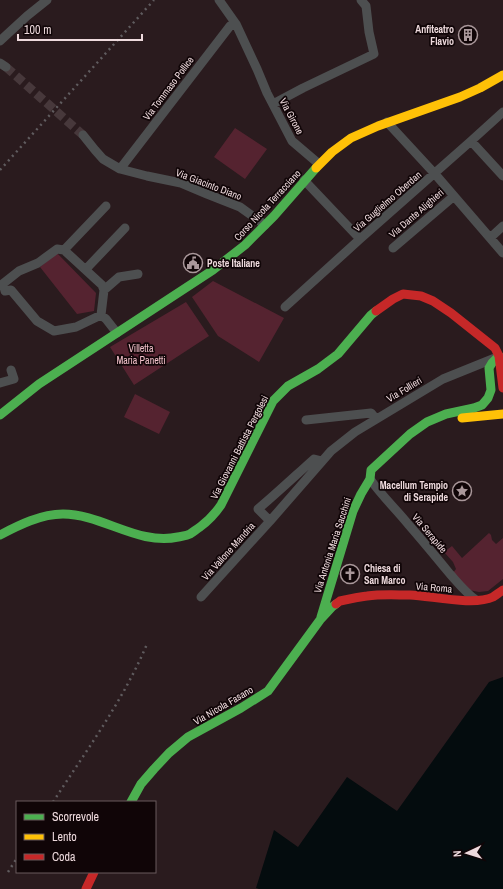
<svg xmlns="http://www.w3.org/2000/svg" width="503" height="889" viewBox="0 0 503 889" font-family="'Archivo Narrow',sans-serif">
<rect width="100%" height="100%" fill="#2a1b1e"/>
<path fill="#552330" d="M235 128 267 149 245 179 214 157Z
M57 253 96 293 94 311 77 314 40 267Z
M213 281 284 318 259 362 218 336 192 297Z
M186 302 209 336 134 385 110 347Z
M135 394 170 412 159 434 124 417Z
M489 533 491 535 492 540 496 544 503 538V579L488 591 479 592 469 590 453 573 456 569 453 562 444 552 452 546 462 558Z"/>
<path fill="#040c0e" d="M503 677V889H259L256 888 274 830 298 847 347 777 397 811 489 682Z"/>
<g fill="none" stroke-linecap="round" stroke-linejoin="round">
<path stroke="#47383b" stroke-width="9" stroke-dasharray="9 4.5" stroke-linecap="butt" d="M6 67 83 135"/>
<path stroke="#4d4f50" stroke-width="9" d="M219 0 236 24 257 69 267 93 292 141 319 164
M0 41 27 16 47 0
M0 63 6 67
M273 104 303 88 374 54 369 32 366 6 361 0
M387 122 435 174 503 253
M83 135 95 150 103 159 120 169 147 176 181 183 207 194 240 207 265 225
M471 141 503 176
M120 169 230 26 236 24
M304 180 360 239
M490 238 503 226
M393 248 454 196
M64 250 106 206
M86 269 125 228
M0 286 19 271 38 263 57 249 64 250 102 285 104 290 101 315
M104 290 119 277 138 274
M5 291 11 290 37 321 54 331 76 327 101 315 106 319 117 333
M285 307 360 239 471 141 503 112
M0 383 14 379 11 370
M306 420 371 413 376 419
M322 461 314 459C295 476 277 493 258 509L270 521 331 451 355 432 443 379 495 358
M370 479C381 495 396 509 408 524 422 540 436 557 450 574 458 583 466 593 476 600
M201 597 270 521"/>
<path stroke="#4caf50" stroke-width="9" d="M0 415 39 384 213 270 245 245 274 216 316 168
M0 535C19 525 41 514 63 514 102 514 139 546 178 537 182 536 186 536 190 534 193 532 197 529 200 527 208 521 215 514 221 505L273 401 288 386 318 369 338 354 371 315 376 311
M321 617 353 511 361 494 370 479 371 470 410 434 427 422 446 414 474 408 482 405 488 398 491 390 489 368 492 363 499 356
M131 802 141 784 154 769 169 753 188 737 241 708 268 691 320 620 332 607 336 604"/>
<path stroke="#ffc107" stroke-width="9" d="M316 168 332 152 351 138 378 126 460 97 480 88 503 75
M462 418 503 414"/>
<path stroke="#c62828" stroke-width="9" d="M376 311 393 299 403 294 421 296 433 301 451 313 495 348 499 356 503 388
M336 604 340 601C349 599 358 597 367 596 381 594 396 595 410 595 432 596 474 606 493 597 496 595 500 592 503 590
M86 889 94 872"/>
<path stroke="#605c5f" stroke-width="2.5" stroke-dasharray="2 4" stroke-linecap="butt" d="M0 170 154 0
M53 802C86 751 123 701 147 644
M8 872 17 858"/>
</g>
<defs>
<symbol id="building-ring" viewBox="-11 -11 22 22"><circle r="9.5" fill="#100507" stroke="#a9979a" stroke-width="1.5"/><path d="M-4-6H4V6H1V3H-1V6H-4ZM-2.5-4.3h1.7v1.8h-1.7ZM.8-4.3h1.7v1.8H.8ZM-2.5-1h1.7V.8h-1.7ZM.8-1h1.7V.8H.8Z" fill="#a9979a"/></symbol>
<symbol id="civic-ring" viewBox="-11 -11 22 22"><circle r="9.5" fill="#100507" stroke="#a9979a" stroke-width="1.5"/><path d="M-.6-6.5H3V-4.5H.6V-3L4-1V1h2V6H-6V1h2V-1L-.6-3ZM-1.2 2.5V6h2.4V2.5Z" fill="#a9979a"/></symbol>
<symbol id="sight-ring" viewBox="-11 -11 22 22"><circle r="9.5" fill="#100507" stroke="#a9979a" stroke-width="1.5"/><path d="M0-6L1.8-2.2L6-1.7L2.9 1.2L3.7 5.4L0 3.3L-3.7 5.4L-2.9 1.2L-6-1.7L-1.8-2.2Z" fill="#a9979a"/></symbol>
<symbol id="church-ring" viewBox="-11 -11 22 22"><circle r="9.5" fill="#100507" stroke="#a9979a" stroke-width="1.5"/><path d="M-1.2-6h2.4v3.5h3.3v2.4h-3.3V6h-2.4V-.1h-3.3v-2.4h3.3Z" fill="#a9979a"/></symbol>
</defs>
<g fill-rule="evenodd">
<use href="#building-ring" x="457" y="24" width="22" height="22"/>
<use href="#civic-ring" x="182" y="252" width="22" height="22"/>
<use href="#sight-ring" x="451" y="480" width="22" height="22"/>
<use href="#church-ring" x="339" y="563" width="22" height="22"/>
</g>
<g text-anchor="middle" stroke-width="3.5" stroke-linejoin="round" paint-order="stroke">
<g font-size="10" font-weight="bold" fill="#eedadd" stroke="#100507" text-anchor="end">
<text x="454" y="33">Anfiteatro<tspan x="454" dy="12">Flavio</tspan></text>
<text x="207" y="267" text-anchor="start">Poste Italiane</text>
<text x="448" y="489">Macellum Tempio<tspan x="448" dy="12">di Serapide</tspan></text>
<text x="364" y="572" text-anchor="start">Chiesa di<tspan x="364" dy="12">San Marco</tspan></text>
</g>
<g font-size="10" fill="#eedadd" stroke="#100507">
<text transform="translate(168 88) rotate(-53)" y="4">Via Tommaso Pollice</text>
<text transform="translate(292 116) rotate(62)" y="4">Via Girone</text>
<text transform="translate(209 184) rotate(21)" y="4">Via Giacinto Diano</text>
<text transform="translate(387 201) rotate(-41)" y="4">Via Guglielmo Oberdan</text>
<text transform="translate(267 205) rotate(-47)" y="4">Corso Nicola Terracciano</text>
<text transform="translate(416 213) rotate(-41)" y="4">Via Dante Alighieri</text>
<text transform="translate(404 389) rotate(-31)" y="4">Via Follieri</text>
<text transform="translate(239 447) rotate(-63)" y="4">Via Giovanni Battista Pergolesi</text>
<text transform="translate(430 533) rotate(50)" y="4">Via Serapide</text>
<text transform="translate(332 545) rotate(-72)" y="4">Via Antonia Maria Sacchini</text>
<text transform="translate(228 551) rotate(-48)" y="4">Via Vallone Mandria</text>
<text transform="translate(434 587) rotate(5)" y="4">Via Roma</text>
<text transform="translate(223 705) rotate(-30)" y="4">Via Nicola Fasano</text>
</g>
<g font-size="10" fill="#f2c1ca" stroke="#100507">
<text x="141" y="352">Villetta<tspan x="141" dy="12">Maria Panetti</tspan></text>
</g>
</g>
<rect x="16" y="801" width="140" height="72" fill="#100507" stroke="#695a5d"/>
<rect x="24" y="814" width="20" height="6" fill="#4caf50" stroke="#695a5d"/>
<text x="52" y="821" font-size="12" fill="#eedadd">Scorrevole</text>
<rect x="24" y="834" width="20" height="6" fill="#ffc107" stroke="#695a5d"/>
<text x="52" y="841" font-size="12" fill="#eedadd">Lento</text>
<rect x="24" y="854" width="20" height="6" fill="#c62828" stroke="#695a5d"/>
<text x="52" y="861" font-size="12" fill="#eedadd">Coda</text>
<g transform="translate(467 853) rotate(266)" stroke="#100507" stroke-width="3" paint-order="stroke">
<path d="M0-3L7 15L0 10L-7 15Z" fill="#eedadd"/>
<text y="-6" font-size="11" font-weight="bold" text-anchor="middle" fill="#eedadd">N</text>
</g>
<path d="M18 34v6h124v-6" fill="none" stroke="#eedadd" stroke-width="2"/>
<text x="24" y="34" font-size="12" fill="#eedadd" stroke="#100507" stroke-width="3" paint-order="stroke">100 m</text>
</svg>
